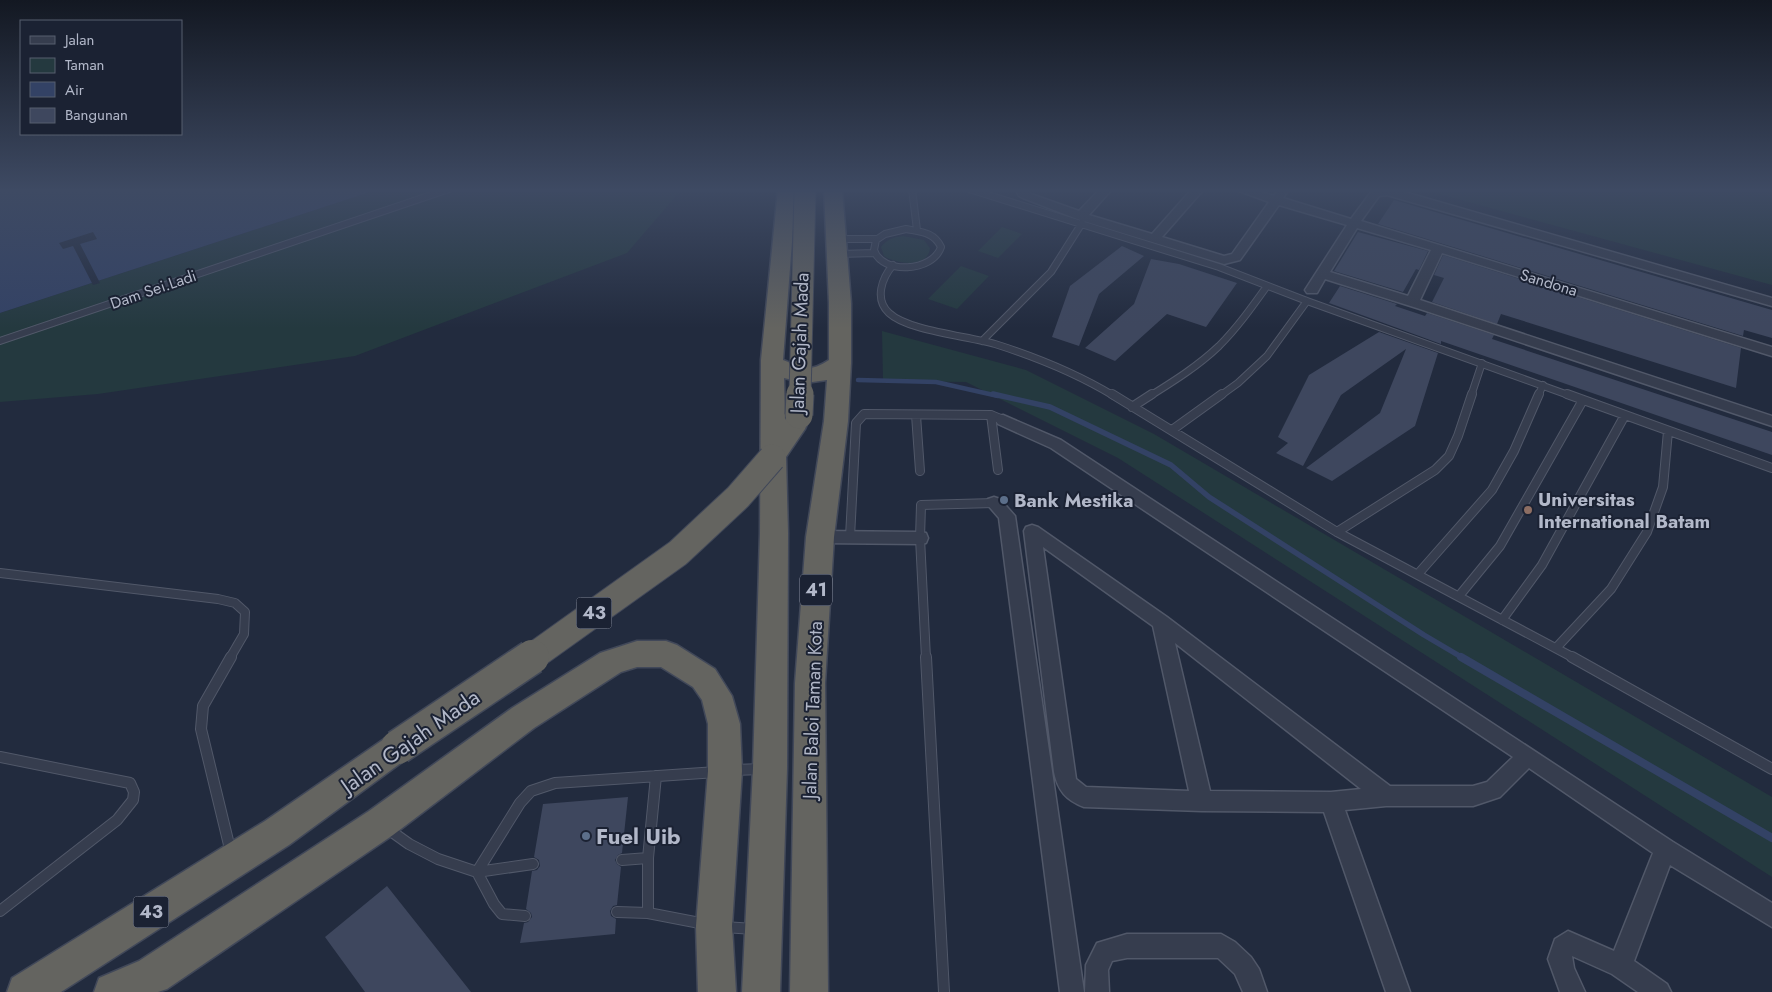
<svg xmlns="http://www.w3.org/2000/svg" width="1772" height="992" viewBox="0 0 1772 992" font-family="Jost,sans-serif">
<rect width="100%" height="100%" fill="#222b3e"/>
<path fill="#24393f" d="M379 189H682L627 253 355 356 98 394 0 402V313Z
M1421 189H1772V285Z
M1002 227 1022 234 998 258 978 251Z
M903 236 924 240 930 248C928 269 896 264 884 256L881 247C887 239 894 237 903 236Z
M961 266 989 276 957 309 928 299Z
M882 331 1026 370 1154 434 1772 797V877L1118 458 966 382 883 381Z"/>
<path fill="#334265" d="M0 189H379L0 313Z"/>
<path fill="#222b3e" d="M93 232 97 239 80 244 100 283 93 285 73 246 63 249 59 243Z"/>
<g fill="none" stroke-linecap="round" stroke-linejoin="round">
<path stroke="#334265" stroke-width="4.5" d="M858 380 936 382 998 396"/>
<path stroke="#334265" stroke-width="5.5" d="M993 394 1050 407 1171 465 1209 497 1424 635 1463 658"/>
<path stroke="#334265" stroke-width="8" d="M1461 657 1772 838"/>
</g>
<path fill="#3e475e" d="M1394 200 1772 310V338L1744 330 1743 336 1378 224Z
M1358 232 1428 251 1419 270 1416 269 1403 292 1334 271Z
M1122 246 1144 256 1099 294 1079 346 1052 337 1070 286Z
M1443 255 1741 348 1736 388 1501 314 1497 324 1432 302 1444 278 1434 275Z
M1151 259 1179 264 1237 283 1206 327 1167 314 1115 361 1085 348 1134 304Z
M1340 286 1397 304 1395 306 1425 316 1427 313 1494 335 1492 339 1772 432V455L1441 341V344L1329 303Z
M1379 332 1438 353 1415 426 1332 481 1306 468 1380 413 1406 349 1341 395 1303 466 1276 453 1288 443 1278 437 1309 375Z
M628 797 622 853 618 855 615 860 617 864 621 867 617 905 613 906 610 911 611 916 616 919 615 934 520 943 524 923 528 922 532 917 531 913 526 909 532 871 537 870 540 866 539 860 534 857 543 804Z
M387 886 471 992H365L325 937Z"/>
<g fill="none" stroke-linecap="round" stroke-linejoin="round">
<defs>
<path id="service-far2" d="M912 189 917 230
M969 189 1219 267 1307 301 1571 396
M906 229C921 232 934 232 941 247 933 272 882 275 874 250L876 240 885 234Z
M837 239H877
M839 254 875 253
M893 265C882 278 874 299 889 313 908 331 968 336 995 344 1036 357 1076 373 1114 396
M0 341 449 189
M982 341 1051 272 1082 223
M1150 396C1174 381 1198 366 1219 346 1237 328 1252 307 1267 286
M1220 396 1238 383 1267 356 1307 301
M1471 396 1482 363
M1538 396 1543 385"/>
<path id="service-far1" d="M1112 394 1337 532 1574 658
M1567 394 1772 468
M1132 407 1152 394
M916 415 920 471
M991 415 998 470
M1172 430 1222 394
M1337 532 1435 470 1449 456 1458 436 1472 394
M850 537 856 423 864 414 991 415 1003 420
M0 573 218 599 235 603 245 612 244 634 230 658
M1418 574 1492 490 1514 451 1539 394
M1459 596 1500 546 1583 400
M1502 620 1542 565 1625 415
M1556 648 1611 589 1647 532 1663 487 1668 431
M926 658 920 538 921 505 994 503"/>
<path id="service" d="M926 657 944 992
M1572 657 1772 769
M0 757 130 783 134 792 133 800 117 820 0 911
M734 770 762 769
M388 829 409 844 438 859 477 872 533 864
M231 853 201 729 203 706 231 657
M622 860 648 858
M477 872 520 803 531 791 555 783 717 772
M477 872 494 904 502 914 525 916
M617 912 648 913 705 924
M648 913V858L656 776
M724 927 754 929"/>
<path id="minor" d="M1015 189H1026L1031 194 1079 211 1100 189H1112L1089 215 1152 234 1192 189H1204L1162 237 1224 256 1232 254 1269 202 1234 189H1253L1274 196 1278 189H1289L1283 198 1351 219 1371 192 1394 189 1772 298V306L1387 195 1379 196 1361 221 1772 347V356L1442 253 1420 300 1772 416V426L1420 309 1325 279 1317 293H1307L1305 290 1347 225 1279 205 1240 260 1224 264 1077 219 1023 198 1019 196ZM1357 228 1431 250 1408 296 1330 272Z
M1003 415 1061 440 1673 842 1772 903V927L1670 865 1634 961 1667 984 1671 992H1638L1612 974 1572 956 1574 968 1585 992H1560L1548 959 1555 939 1568 931 1614 951 1653 853 1529 768 1500 797 1473 806H1386L1345 810 1410 992H1386L1324 812 1202 811 1084 807C1066 800 1058 791 1054 772L1024 531 1026 527 1032 525 1038 527 1167 617 1390 786H1473L1487 782 1513 757 1051 448 998 424 995 420 998 416ZM1043 547 1153 626 1189 791 1086 787 1076 779ZM1175 643 1361 789 1331 792 1210 791Z
M994 497 1000 499 1015 516 1084 992H1060L999 518 986 503 988 499Z
M820 531 920 532 926 533 928 538 926 543 920 544 820 543 814 542 812 537 814 532Z
M1127 934H1221L1235 942 1251 957 1259 969 1267 992H1243L1235 974 1218 958H1127L1112 961 1108 970 1109 992H1085L1086 965 1097 943Z"/>
<path id="trunk" d="M778 189H796L783 360C803 368 809 373 829 360V303L824 189H842L851 303V363L848 421 834 537 825 683 828 992H790L795 683 806 537 824 421 827 380 805 383 784 378 785 420 790 409 799 407 808 409 811 415 805 429 786 457 788 533 787 768 780 992H742L753 768 760 533 761 360Z
M637 641H666L677 645 715 669 732 696 740 724 742 771 732 926 736 992H698L696 926 708 771V724L702 700 693 687 661 667H637L621 672 534 728 393 835 167 989 158 992H94L99 978 139 961 369 811 512 708 600 653Z
M398 732 409 737 414 747 409 757 289 845 61 992H7L12 978 265 821 387 737Z"/>
</defs>
<use href="#service-far2" stroke="#515869" stroke-width="8"/>
<use href="#service-far1" stroke="#515869" stroke-width="10"/>
<use href="#service" stroke="#515869" stroke-width="12"/>
<use href="#minor" stroke="#515869" stroke-width="3"/>
<use href="#trunk" stroke="#414859" stroke-width="3"/>
<use href="#service-far2" stroke="#363d4e" stroke-width="6"/>
<use href="#service-far1" stroke="#363d4e" stroke-width="8"/>
<use href="#service" stroke="#363d4e" stroke-width="10"/>
<use href="#minor" fill="#363d4e" fill-rule="evenodd"/>
<use href="#trunk" fill="#646460" fill-rule="evenodd"/>
<defs>
<path id="trunk-bridge-far2" d="M800 396 805 189"/>
<path id="trunk-bridge-far1" d="M799 415 800 394
M531 658 678 553 738 497 772 458"/>
<path id="trunk-bridge" d="M398 747 532 657"/>
</defs>
<use href="#trunk-bridge-far2" stroke="#414859" stroke-width="23" stroke-linecap="butt"/>
<use href="#trunk-bridge-far1" stroke="#414859" stroke-width="29" stroke-linecap="butt"/>
<use href="#trunk-bridge" stroke="#414859" stroke-width="37" stroke-linecap="butt"/>
<use href="#trunk-bridge-far2" stroke="#646460" stroke-width="21"/>
<use href="#trunk-bridge-far1" stroke="#646460" stroke-width="27"/>
<use href="#trunk-bridge" stroke="#646460" stroke-width="34"/>
</g>
<linearGradient id="sky" x2="0" y2="1"><stop stop-color="#131822"/><stop offset="0.58" stop-color="#3e4a63"/><stop offset="1" stop-color="#3e4a63" stop-opacity="0"/></linearGradient>
<rect width="1772" height="328" fill="url(#sky)"/>
<g fill="#5c6f8a" stroke="#1b2233" stroke-width="2">
<circle cx="1004" cy="500" r="5"/>
<circle cx="586" cy="836" r="5"/>
</g>
<circle fill="#8d6e63" stroke="#1b2233" stroke-width="2" cx="1528" cy="510" r="5"/>
<g text-anchor="middle" stroke-width="4" stroke-linejoin="round" paint-order="stroke">
<g font-size="16" fill="#b2b8c9" stroke="#1b2233">
<text transform="translate(1549 282) rotate(17)" y="6">Sandona</text>
<text transform="translate(153 289) rotate(-19)" y="6">Dam Sei.Ladi</text>
</g>
<g fill="#1b2233" stroke="#858b9c" stroke-width="1">
<rect x="800" y="574.5" width="32" height="31" rx="4"/>
<rect x="576.5" y="597.5" width="35" height="31" rx="4"/>
<rect x="133.5" y="896.5" width="35" height="31" rx="4"/>
</g>
<g font-size="18" font-weight="bold" fill="#b2b8c9">
<text x="816" y="596">41</text>
<text x="594" y="619">43</text>
<text x="151" y="918">43</text>
</g>
<g font-size="19" fill="#b2b8c9" stroke="#1b2233">
<text transform="translate(799 343) rotate(-88)" y="7">Jalan Gajah Mada</text>
<text transform="translate(812 710) rotate(-88)" y="7">Jalan Baloi Taman Kota</text>
</g>
<g font-size="19" font-weight="bold" fill="#b2b8c9" stroke="#1b2233" text-anchor="start">
<text x="1538" y="506">Universitas<tspan x="1538" dy="22">International Batam</tspan></text>
<text x="1014" y="507">Bank Mestika</text>
</g>
<g font-size="22" fill="#b2b8c9" stroke="#1b2233">
<text transform="translate(410 741) rotate(-35)" y="8">Jalan Gajah Mada</text>
</g>
<g font-size="22" font-weight="bold" fill="#b2b8c9" stroke="#1b2233" text-anchor="start">
<text x="596" y="844">Fuel Uib</text>
</g>
</g>
<rect x="20" y="20" width="162" height="115" fill="#1b2233" stroke="#575e6f"/>
<rect x="30" y="36" width="25" height="8" fill="#363d4e" stroke="#575e6f"/>
<text x="65" y="45" font-size="15" fill="#b2b8c9">Jalan</text>
<rect x="30" y="58" width="25" height="15" fill="#24393f" stroke="#575e6f"/>
<text x="65" y="70" font-size="15" fill="#b2b8c9">Taman</text>
<rect x="30" y="82" width="25" height="15" fill="#334265" stroke="#575e6f"/>
<text x="65" y="95" font-size="15" fill="#b2b8c9">Air</text>
<rect x="30" y="108" width="25" height="15" fill="#3e475e" stroke="#575e6f"/>
<text x="65" y="120" font-size="15" fill="#b2b8c9">Bangunan</text>
</svg>
